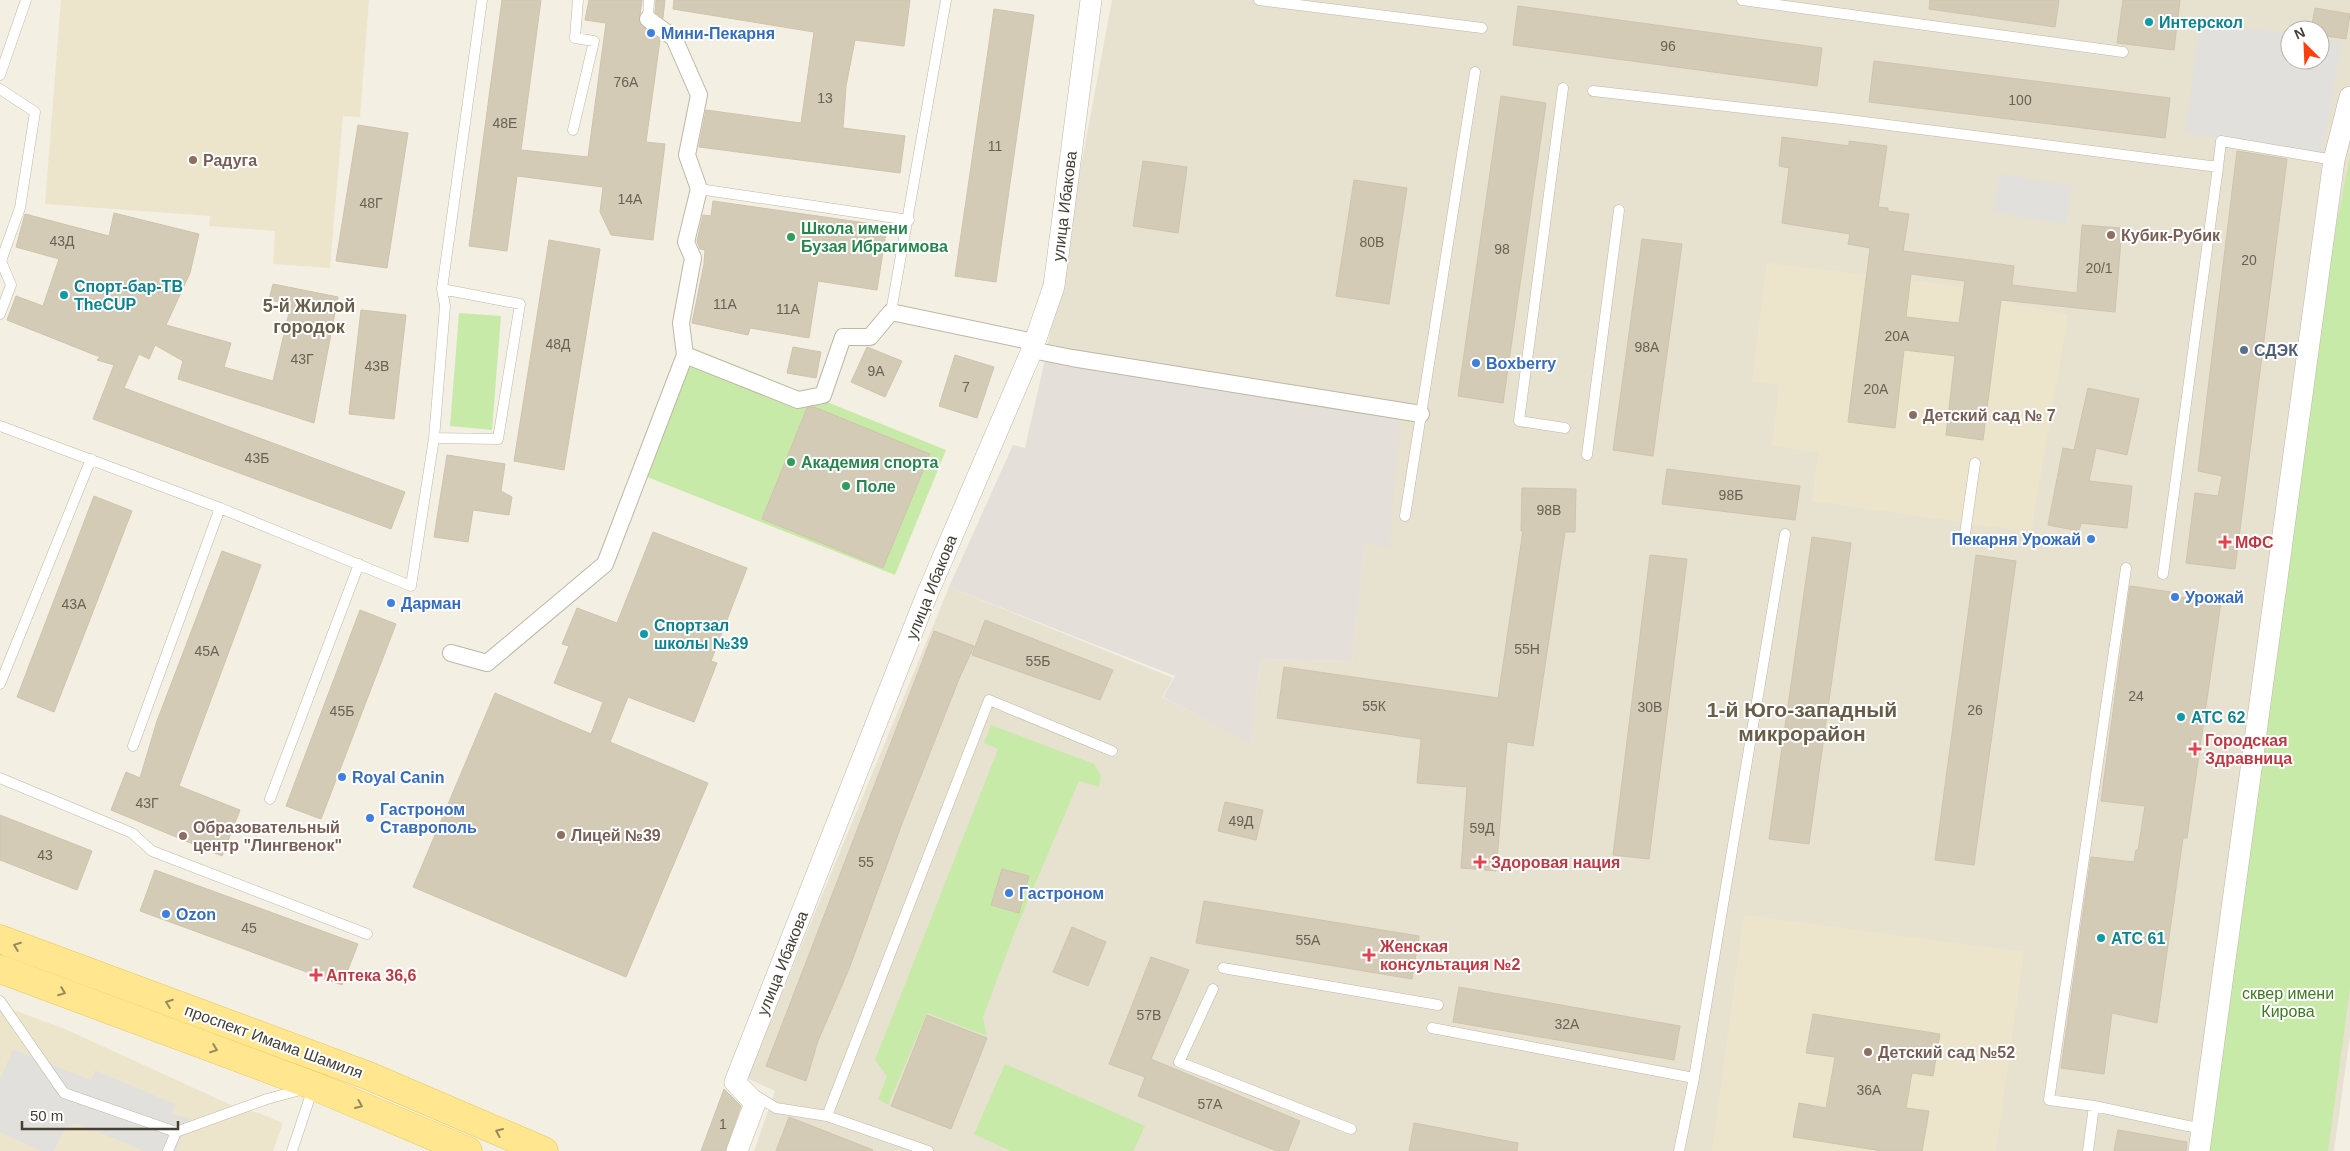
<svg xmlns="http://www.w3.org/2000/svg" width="2350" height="1151" viewBox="0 0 2350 1151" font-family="Helvetica,sans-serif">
<rect width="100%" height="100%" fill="#f3efe3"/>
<path fill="#e7e1d0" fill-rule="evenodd" d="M1112 0H2350V1035L2334 1151H754L775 1091 747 1078 949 587 1173 678 1162 697 1251 743 1260 659 1352 661 1365 541 1389 548 1045 359ZM2290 30H2320V60H2290Z"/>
<path fill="#e4dfd8" d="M1045 359 1401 413 1389 549 1365 542 1352 661 1260 659 1251 744 1163 697 1175 676 949 587 1013 445 1025 448Z"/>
<path fill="#ede5cb" d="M61 0H369L360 117 343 116 330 268 273 264 275 231 209 226 210 216 45 204Z
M1767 263 2013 293 2012 304 2068 314 2031 532 1812 501 1818 452 1772 446 1779 385 1752 382Z
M1744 915 2024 952 1996 1151H1712Z
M0 1005 65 1029 240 1109 259 1113 283 1123 273 1151H0Z"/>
<path fill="#c8eaa8" d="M2350 157V989L2328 1151H2209L2317 322Z
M459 313 501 316 492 430 450 426Z
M681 343 946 450 895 575 637 473Z
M991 725 1094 764 1101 776 1099 787 1079 781 1015 931 983 1017 987 1036 927 1013 888 1105 878 1099 887 1076 875 1060 998 749 984 743Z
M1005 1064 1145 1126 1133 1151H1010L974 1134Z"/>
<path fill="#e2e0dc" d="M2200 22 2290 34V60H2320V38L2342 41 2322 152 2185 133Z
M2000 174 2072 186 2066 224 1993 212Z
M13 1049 91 1080 95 1070 175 1104 172 1114 190 1118 176 1151H145L78 1124 70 1126 63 1132 54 1151H41L0 1132V1079Z"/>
<path fill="#d4cbb7" stroke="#d0c3aa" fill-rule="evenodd" d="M502 0H541L521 150 588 157 606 23 585 20 589 0H642L639 23 660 40 646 142 665 144 653 240 611 235 600 212 603 187 517 176 507 251 469 246Z
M656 0H665L663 18 655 12Z
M674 0H910L904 46 855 40 846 86 843 128 905 136 900 173 699 147 706 110 801 123 814 32 673 9Z
M1930 0H2059L2055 27 1929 9Z
M2123 0H2180L2174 50 2117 43Z
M1518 6 1822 48 1817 86 1513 45Z
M2315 8 2350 14 2346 39 2320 35V30H2311Z
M994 9 1034 15 996 282 955 276Z
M1874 61 2170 98 2165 138 1869 102Z
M1501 96 1546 103 1503 403 1458 396Z
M358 125 408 133 387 268 336 261Z
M1782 137 1849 146V141L1887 146 1878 207 1888 208V211L1909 214 1903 251 2014 266 2012 285 2077 293 2082 225 2122 228 2115 312 2001 300 1983 440 1946 435 1955 356 1904 350 1895 428 1848 422 1870 248 1848 244 1850 234 1782 223 1789 168 1779 166ZM1911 274 1965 281 1959 323 1906 317Z
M2237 151 2287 159 2235 569 2186 563 2195 493 2218 496 2222 476 2198 471Z
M1143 161 1187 167 1178 233 1133 226Z
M1354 180 1407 188 1389 304 1336 296Z
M713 201 887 226 877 290 818 281 809 338 750 328 748 335 692 323 704 264 705 250 700 249 697 241 703 215 711 216Z
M114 213 199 234 190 273 166 325 231 343 224 367 273 381 291 304 269 300 273 284 338 297 314 423 178 379 183 361 155 345 149 359 139 354 124 388 405 492 391 529 93 419 114 365 97 360 100 357 7 320 16 296 43 306 59 259 16 247 25 214 109 236Z
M1642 239 1682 244 1653 456 1613 450Z
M549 240 600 249 564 470 514 461Z
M361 310 406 315 394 419 349 414Z
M793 347 821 352 816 378 787 373Z
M867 347 902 361 885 397 851 382Z
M955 355 994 367 977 418 939 406Z
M2088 388 2139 399 2127 455 2096 448 2089 481 2132 486 2127 528 2081 523 2079 531 2048 525 2063 448 2074 450Z
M814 407 930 454 883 568 762 519 807 408Z
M447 455 505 464 501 491 512 497 509 515 473 510 468 542 434 537Z
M1667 469 1800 486 1795 520 1662 504Z
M1522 488 1576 489 1575 532H1565L1533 746 1507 742 1496 871 1461 868 1467 787 1417 783 1421 739 1277 718 1284 667 1498 698 1523 531H1521Z
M94 496 132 511 54 712 17 697Z
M653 532 747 568 711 661 717 663 694 722 628 697 610 742 708 783 626 977 413 887 495 693 591 734 603 702 554 683 569 646 562 644 577 608 617 623Z
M1812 537 1851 543 1809 844 1769 839Z
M222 551 261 565 179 786 240 810 222 856 111 810 126 772 140 778 157 721Z
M1650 555 1687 559 1649 859 1613 855Z
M1976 555 2016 561 1974 865 1935 860Z
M2130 586 2171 592 2170 596 2221 602 2187 838H2183L2157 1023 2112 1013 2104 1074 2061 1068 2091 857 2134 862 2136 850H2138L2145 806 2101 801Z
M360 610 396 624 321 819 286 806Z
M985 620 1113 670 1100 700 972 655Z
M934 631 974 646 959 679 901 826 849 969 818 1041 806 1081 766 1066Z
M1225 802 1263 810 1256 840 1218 831Z
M0 815 92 851 77 890 0 860Z
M1002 869 1029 876 1019 913 991 905Z
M155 870 358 944 342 985 140 911Z
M1204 901 1419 936 1412 979 1196 943Z
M1072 927 1106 942 1088 986 1053 972Z
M1151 957 1189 970 1151 1059 1300 1121 1288 1151H1277L1138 1096 1145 1077 1109 1064Z
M1459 987 1680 1026 1674 1060 1453 1022Z
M1813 1014 1940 1034 1933 1076 1912 1073 1906 1108 1929 1111 1922 1151H1882L1793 1137 1799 1103 1826 1108 1835 1057 1806 1053Z
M927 1015 987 1038 951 1129 891 1106Z
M724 1089 741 1106 725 1151H701Z
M789 1117 873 1150 872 1151H776Z
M1414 1123 1518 1143 1517 1151H1409Z
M2118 1130 2187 1142 2186 1151H2114Z"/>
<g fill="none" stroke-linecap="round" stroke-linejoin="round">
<defs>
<path id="service" d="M1259 0 1482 28
M1742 0 2123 52
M648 19 649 0
M0 75 26 0
M1563 88 1519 421 1565 428
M0 89 35 112 20 208 1 261 11 285 0 314
M1593 91 1841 119 2218 167 2221 141 2334 160
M573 130 594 41 575 38 578 0
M699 189 909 220
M891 312 946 0
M0 426 220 508 411 586 434 438 445 306 442 289 482 0
M434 438 498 439 520 304 442 289
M1587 455 1619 210
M1405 516 1475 72
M1964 541 1975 463
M2126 568 2049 1100 2094 1106 2202 1129
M2163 574 2218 167
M0 684 91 459
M133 746 220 508
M0 778 132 833 152 851 367 934
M270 799 359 564
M1223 968 1438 1005
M1213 989 1179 1062 1351 1129
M0 1001 64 1093 176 1132 168 1151
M1432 1028 1694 1078 1679 1151
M1694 1078 1785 534
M755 1095 776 1108 827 1116 928 1151
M827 1116 989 700 1112 751
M176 1132 267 1099 304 1089
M292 1151 313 1088
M2088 1151 2094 1106"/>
<path id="pedestrian" d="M648 19 674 38 699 95 687 155 699 189 686 242 693 258 681 323 685 355
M1032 350 1072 358 1421 414
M451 653 487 663 605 564 685 355 798 400 823 395 843 337H870L891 312 1034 342"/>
<path id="minor" d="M737 1151 755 1103 735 1082 926 597 1032 350 1054 286 1091 0
M2199 1151 2334 160 2350 97"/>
<path id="primary" d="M0 939 369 1076 544 1151
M0 969 314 1086 468 1151"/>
</defs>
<use href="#service" stroke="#beb7a5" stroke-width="11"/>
<use href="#pedestrian" stroke="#beb7a5" stroke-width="18"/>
<use href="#minor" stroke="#beb7a5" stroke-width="22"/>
<use href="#primary" stroke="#eac759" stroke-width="29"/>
<use href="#service" stroke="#fff" stroke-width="10"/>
<use href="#pedestrian" stroke="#fff" stroke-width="16"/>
<use href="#minor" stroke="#fff" stroke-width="21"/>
<use href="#primary" stroke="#ffe68f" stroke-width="28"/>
</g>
<defs><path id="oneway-chevron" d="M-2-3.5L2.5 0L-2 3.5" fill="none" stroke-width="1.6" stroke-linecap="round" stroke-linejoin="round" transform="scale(1.25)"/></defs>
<g stroke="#988a5c">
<use href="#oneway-chevron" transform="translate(17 946) rotate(-159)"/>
<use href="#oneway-chevron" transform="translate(62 992) rotate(21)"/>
<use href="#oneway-chevron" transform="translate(169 1003) rotate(-160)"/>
<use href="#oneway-chevron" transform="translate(214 1049) rotate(21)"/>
<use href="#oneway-chevron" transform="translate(359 1105) rotate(23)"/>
<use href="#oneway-chevron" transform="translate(499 1132) rotate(-157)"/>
</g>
<g fill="#0f9aa8" stroke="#fff" stroke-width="2">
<circle cx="2149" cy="22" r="5"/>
<circle cx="64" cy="295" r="5"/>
<circle cx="644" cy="634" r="5"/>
<circle cx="2181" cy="717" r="5"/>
<circle cx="2101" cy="938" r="5"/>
</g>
<g fill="#3f7fe0" stroke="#fff" stroke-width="2">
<circle cx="651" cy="33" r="5"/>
<circle cx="1476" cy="363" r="5"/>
<circle cx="2091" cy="539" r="5"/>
<circle cx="2175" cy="597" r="5"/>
<circle cx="391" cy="603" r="5"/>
<circle cx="342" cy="777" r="5"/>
<circle cx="370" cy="818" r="5"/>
<circle cx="1009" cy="893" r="5"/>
<circle cx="166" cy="914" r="5"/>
</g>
<g fill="#8d6e63" stroke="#fff" stroke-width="2">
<circle cx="193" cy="160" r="5"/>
<circle cx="2111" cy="235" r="5"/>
<circle cx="1913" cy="415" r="5"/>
<circle cx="561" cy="835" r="5"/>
<circle cx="183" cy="836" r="5"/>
<circle cx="1868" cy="1052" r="5"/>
</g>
<g fill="#2e9e5b" stroke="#fff" stroke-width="2">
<circle cx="791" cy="237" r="5"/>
<circle cx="791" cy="462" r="5"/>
<circle cx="846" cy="486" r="5"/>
</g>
<circle fill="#5c6f8a" stroke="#fff" stroke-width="2" cx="2244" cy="350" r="5"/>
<g fill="#e0444e" stroke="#fff" stroke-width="2">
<path d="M2222.5 534.5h5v5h5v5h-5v5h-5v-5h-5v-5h5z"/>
<path d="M2192.5 741.5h5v5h5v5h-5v5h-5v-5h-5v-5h5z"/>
<path d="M1477.5 854.5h5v5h5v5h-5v5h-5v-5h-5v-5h5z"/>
<path d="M1366.5 947.5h5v5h5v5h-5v5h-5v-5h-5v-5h5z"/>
<path d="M313.5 967.5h5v5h5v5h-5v5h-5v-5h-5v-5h5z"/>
</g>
<g text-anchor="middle" stroke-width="4" stroke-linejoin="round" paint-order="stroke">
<g font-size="14" fill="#686254">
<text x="1668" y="51">96</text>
<text x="626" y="87">76А</text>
<text x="825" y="103">13</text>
<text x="2020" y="105">100</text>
<text x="505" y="128">48Е</text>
<text x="995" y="151">11</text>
<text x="630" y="204">14А</text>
<text x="371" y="208">48Г</text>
<text x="62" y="246">43Д</text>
<text x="1372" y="247">80В</text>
<text x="1502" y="254">98</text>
<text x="2249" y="265">20</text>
<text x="2099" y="273">20/1</text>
<text x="725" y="309">11А</text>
<text x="788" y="314">11А</text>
<text x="1897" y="341">20А</text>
<text x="558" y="349">48Д</text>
<text x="1647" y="352">98А</text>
<text x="302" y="364">43Г</text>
<text x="377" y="371">43В</text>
<text x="876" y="376">9A</text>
<text x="966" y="392">7</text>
<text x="1876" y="394">20А</text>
<text x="257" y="463">43Б</text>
<text x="1731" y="500">98Б</text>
<text x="1549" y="515">98В</text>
<text x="74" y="609">43А</text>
<text x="1527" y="654">55Н</text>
<text x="207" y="656">45А</text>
<text x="1038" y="666">55Б</text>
<text x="2136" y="701">24</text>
<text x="1374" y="711">55К</text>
<text x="1650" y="712">30В</text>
<text x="1975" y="715">26</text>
<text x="342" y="716">45Б</text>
<text x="147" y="808">43Г</text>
<text x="1241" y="826">49Д</text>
<text x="1482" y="833">59Д</text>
<text x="45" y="860">43</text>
<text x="866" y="867">55</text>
<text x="249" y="933">45</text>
<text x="1308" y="945">55А</text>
<text x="1149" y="1020">57В</text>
<text x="1567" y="1029">32А</text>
<text x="1869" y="1095">36А</text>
<text x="1210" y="1109">57А</text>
<text x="723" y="1129">1</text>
</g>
<g font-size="16" font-weight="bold" fill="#0d838f" stroke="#fff" text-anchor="start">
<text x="2159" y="28">Интерскол</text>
<text x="74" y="292">Спорт-бар-ТВ<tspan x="74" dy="18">TheCUP</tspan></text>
<text x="654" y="631">Спортзал<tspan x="654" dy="18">школы №39</tspan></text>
<text x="2191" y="723">АТС 62</text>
<text x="2111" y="944">АТС 61</text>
</g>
<g font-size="16" font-weight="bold" fill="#366cbe" stroke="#fff" text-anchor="start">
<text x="661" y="39">Мини-Пекарня</text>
<text x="1486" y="369">Boxberry</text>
<text x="2081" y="545" text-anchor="end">Пекарня Урожай</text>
<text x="2185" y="603">Урожай</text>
<text x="401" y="609">Дарман</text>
<text x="352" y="783">Royal Canin</text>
<text x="380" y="815">Гастроном<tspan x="380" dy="18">Ставрополь</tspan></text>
<text x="1019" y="899">Гастроном</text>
<text x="176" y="920">Ozon</text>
</g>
<g font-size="16" font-weight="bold" fill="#785e54" stroke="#fff" text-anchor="start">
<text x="203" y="166">Радуга</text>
<text x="2121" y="241">Кубик-Рубик</text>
<text x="1923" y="421">Детский сад № 7</text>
<text x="193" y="833">Образовательный<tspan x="193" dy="18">центр "Лингвенок"</tspan></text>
<text x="571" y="841">Лицей №39</text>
<text x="1878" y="1058">Детский сад №52</text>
</g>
<g font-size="16" fill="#443f33" stroke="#fff">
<text transform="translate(1064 206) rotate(-83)" y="6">улица Ибакова</text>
<text transform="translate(931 587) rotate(-68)" y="6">улица Ибакова</text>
<text transform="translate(782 963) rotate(-68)" y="6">улица Ибакова</text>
<text transform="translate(274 1041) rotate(20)" y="6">проспект Имама Шамиля</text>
</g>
<g font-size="16" font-weight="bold" fill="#27864d" stroke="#fff" text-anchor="start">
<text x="801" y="234">Школа имени<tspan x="801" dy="18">Бузая Ибрагимова</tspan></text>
<text x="801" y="468">Академия спорта</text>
<text x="856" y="492">Поле</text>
</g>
<g font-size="16" font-weight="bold" fill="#4e5e75" stroke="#fff" text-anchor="start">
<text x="2254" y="356">СДЭК</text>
</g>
<g font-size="16" font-weight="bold" fill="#be3a42" stroke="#fff" text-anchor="start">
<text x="2235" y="548">МФС</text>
<text x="2205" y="746">Городская<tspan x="2205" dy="18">Здравница</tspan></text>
<text x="1491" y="868">Здоровая нация</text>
<text x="1380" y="952">Женская<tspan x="1380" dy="18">консультация №2</tspan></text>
<text x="326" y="981">Аптека 36,6</text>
</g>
<g font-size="16" fill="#3f7923" stroke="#fff">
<text x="2288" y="999">сквер имени<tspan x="2288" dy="18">Кирова</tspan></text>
</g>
<g font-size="18" font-weight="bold" fill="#685d49" stroke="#fff">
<text x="309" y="312">5-й Жилой<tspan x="309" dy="21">городок</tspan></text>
</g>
<g font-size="21" font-weight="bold" fill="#685d49" stroke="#fff">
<text x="1802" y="717">1-й Юго-западный<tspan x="1802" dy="24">микрорайон</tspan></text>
</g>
</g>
<g transform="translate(2305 45) rotate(336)"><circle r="24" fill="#ffffff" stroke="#b4b2ad"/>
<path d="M0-4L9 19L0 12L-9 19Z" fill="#ff400d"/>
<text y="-8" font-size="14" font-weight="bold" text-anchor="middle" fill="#443f33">N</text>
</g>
<path d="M22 1121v8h156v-8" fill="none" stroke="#443f33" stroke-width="2.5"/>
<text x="30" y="1121" font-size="15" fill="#443f33" stroke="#ffffff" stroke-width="4" paint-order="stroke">50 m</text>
</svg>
